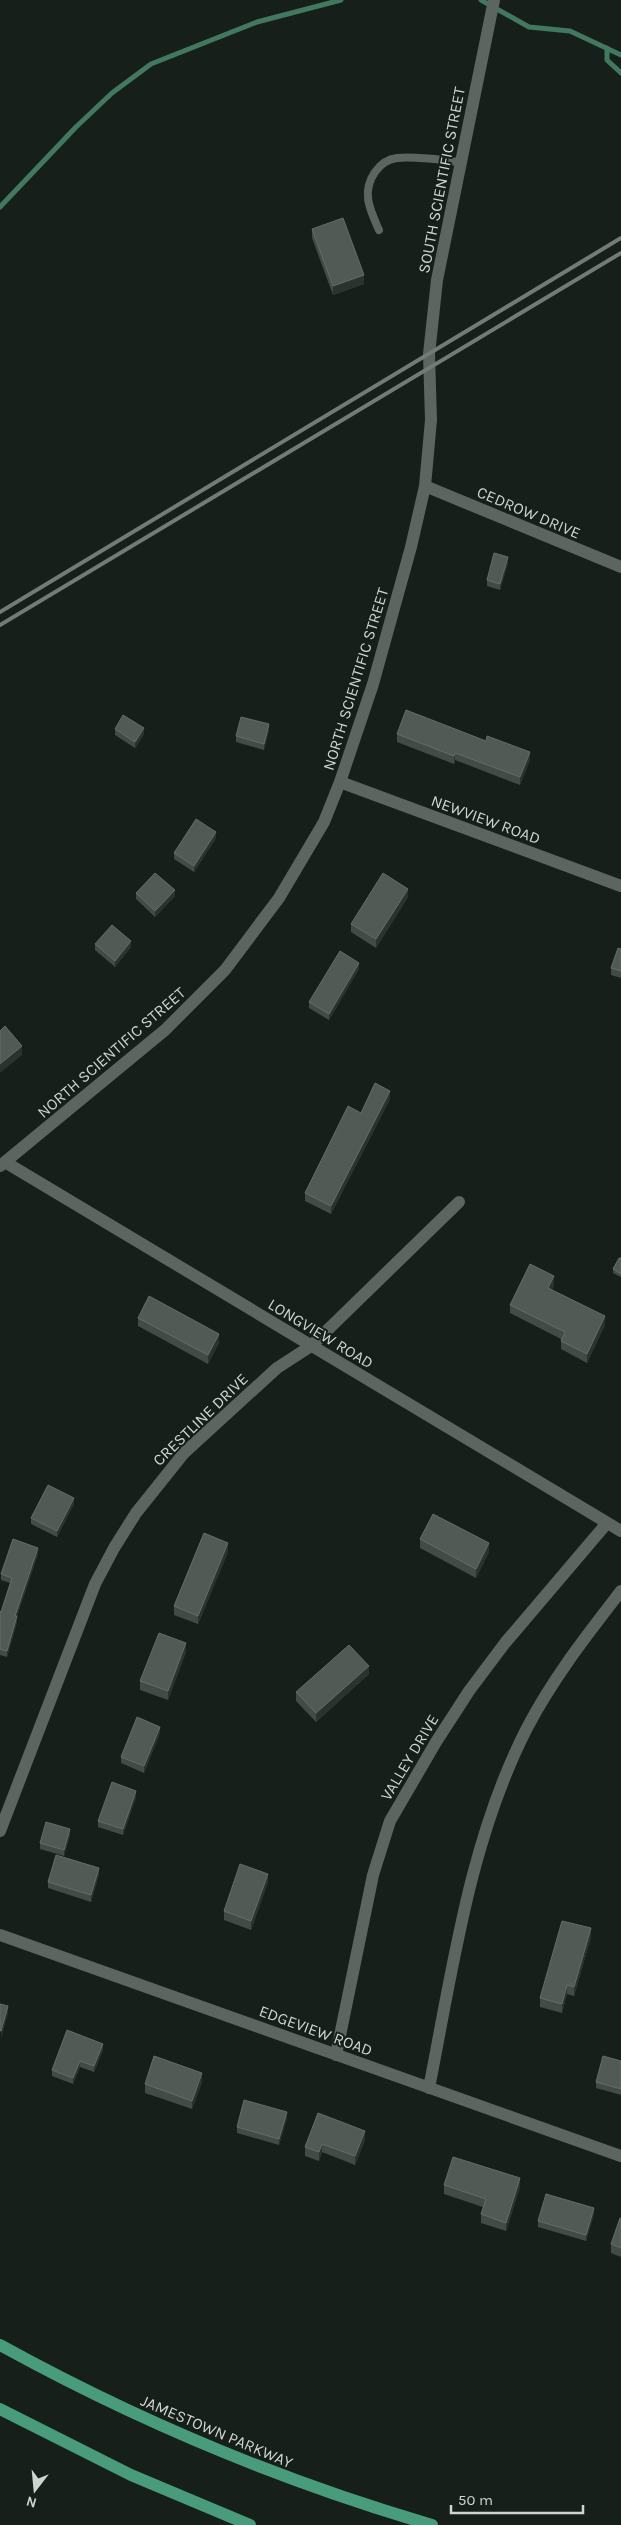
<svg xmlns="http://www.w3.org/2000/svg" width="621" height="2525" viewBox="0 0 621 2525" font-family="Karla,sans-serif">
<rect width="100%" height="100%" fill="#171f1b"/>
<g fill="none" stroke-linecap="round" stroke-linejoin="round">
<path stroke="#41785f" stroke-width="5" d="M481 0 529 27 570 31 621 55
M607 48V60L621 73
M0 207 76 127 112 93 151 64 257 22 341 0"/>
<path stroke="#5c6560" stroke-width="8" d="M379 230C370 210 361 192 375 172 380 165 388 159 397 158 417 156 440 160 460 162"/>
<path stroke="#5c6560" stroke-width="12" d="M340 782 621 886
M5 1162 621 1531
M0 1831 95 1584 114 1548 136 1513 184 1453 277 1368 311 1346 459 1202
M0 1935 621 2156
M336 2055 373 1875 390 1821 436 1742 469 1691 505 1643 607 1523
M429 2088C453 1967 470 1839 527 1728 553 1678 587 1635 621 1591"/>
<path stroke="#5c6560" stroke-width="12" d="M425 486 621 567
M0 1166 165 1030 225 970 279 898 324 822 340 782 373 684 411 547 425 486 431 420 429 354 437 280 494 0"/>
<path stroke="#489c7b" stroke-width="12" d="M0 2345C138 2421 281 2481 432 2525
M0 2409 131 2475 250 2525"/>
<path stroke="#737a77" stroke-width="4" d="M0 612 621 238
M0 625 621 253"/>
</g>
<path fill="#424b46" d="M312 229 364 284 333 295 312 238Z
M508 563 500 590 487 586V580Z
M115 729 144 734 135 748 115 735Z
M269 730 264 750 236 742V736Z
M397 734 530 760 520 785 455 760 454 764 397 742Z
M216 838 194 872 174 859V853Z
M136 893 175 896 155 917 136 899Z
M408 897 376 948 351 932V924Z
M95 944 131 947 115 967 95 950Z
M621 949V978L611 975V968Z
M359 969 329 1020 309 1008V1002Z
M390 1099 331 1214 305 1201V1193L361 1113Z
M621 1258V1277L613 1273V1269Z
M554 1284 552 1290 605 1325 587 1363 561 1349V1339L510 1313V1305Z
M138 1318 219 1343 208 1364 138 1326Z
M74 1504 57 1537 31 1524V1518Z
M420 1539 489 1552 476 1578 420 1548Z
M228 1552 198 1624 174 1615V1606Z
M38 1554 17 1616V1622L7 1657 0 1655V1611L1 1612 10 1583 1 1580V1574Z
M186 1652 168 1700 140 1690V1681Z
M369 1674 316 1722 296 1701V1692Z
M160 1733 144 1773 121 1763V1757Z
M136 1797 123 1835 98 1827V1821Z
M70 1835 64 1856 40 1849V1843Z
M99 1874 91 1902 48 1888V1882Z
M268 1882 251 1930 224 1920V1911Z
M591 1937 574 1996 567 1994 562 2013 540 2007V1998Z
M103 2050 94 2072 80 2067 73 2084 52 2076V2070Z
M621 2061V2095L596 2088V2082Z
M202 2082 192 2109 145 2093V2084Z
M318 2113 365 2140 355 2165 322 2152 319 2161 305 2156V2147Z
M287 2118 279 2145 237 2133V2127Z
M444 2185 520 2187 506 2231 481 2223V2214L483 2207 444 2194Z
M594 2214 586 2241 538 2227V2221Z
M621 2218V2257L611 2253V2244Z"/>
<path fill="#2b332f" d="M364 275V284L333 295V286Z
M508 557V563L500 590V584Z
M269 724V730L264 750V744Z
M144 728V734L135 748V742Z
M530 752V760L520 785V777Z
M455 753V760L454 764V756Z
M216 832V838L194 872V866Z
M408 889V897L376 948V939Z
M175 890V896L155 917V911Z
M131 941V947L115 967V961Z
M359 963V969L329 1020V1014Z
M22 1046V1055L0 1073V1064Z
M390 1091V1099L331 1214V1206Z
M554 1276V1284L548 1297V1288Z
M605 1316V1325L587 1363V1354Z
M219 1334V1343L208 1364V1355Z
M74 1498V1504L57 1537V1531Z
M228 1543V1552L198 1624V1616Z
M489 1543V1552L476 1578V1569Z
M38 1548V1554L17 1616V1622L7 1657V1651L15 1616Z
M186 1643V1652L168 1700V1691Z
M369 1666V1674L316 1722V1713Z
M160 1727V1733L144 1773V1766Z
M136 1791V1797L123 1835V1829Z
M70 1829V1835L64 1856V1850Z
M99 1868V1874L91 1902V1895Z
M268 1874V1882L251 1930V1921Z
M591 1928V1937L574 1996V1987Z
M567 1985V1994L562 2013V2004Z
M8 2006V2014L1 2038V2031Z
M103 2044V2050L94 2072V2066Z
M80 2061V2067L73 2084V2078Z
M202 2073V2082L192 2109V2101Z
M287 2112V2118L279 2145V2139Z
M365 2131V2140L355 2165V2156Z
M322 2144V2152L319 2161V2152Z
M520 2178V2187L506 2231V2223Z
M594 2208V2214L586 2241V2235Z"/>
<path fill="#525a55" stroke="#656d69" d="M343 218 364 275 333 286 312 229Z
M494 553 508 557 500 584 487 580Z
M406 710 486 741 487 736 530 752 520 777 455 753 454 756 397 734Z
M123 715 144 728 135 742 115 729Z
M241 717 269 724 264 744 236 736Z
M196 819 216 832 194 866 174 853Z
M155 873 175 890 155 911 136 893Z
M383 873 408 889 376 939 351 924Z
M112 925 131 941 115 961 95 944Z
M618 948 621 949V971L611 968Z
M340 951 359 963 329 1014 309 1002Z
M5 1026 22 1046 0 1064V1031Z
M375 1083 390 1091 331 1206 305 1193 348 1106 361 1113Z
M619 1258H621V1274L613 1269Z
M530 1264 554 1276 548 1288 605 1316 587 1354 561 1341 565 1332 510 1305Z
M149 1296 219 1334 208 1355 138 1318Z
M48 1485 74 1498 57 1531 31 1518Z
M433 1514 489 1543 476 1569 420 1539Z
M204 1533 228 1543 198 1616 174 1606Z
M13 1539 38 1548 15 1616H17L7 1651 0 1649V1611L1 1612 12 1578 1 1574Z
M159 1633 186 1643 168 1691 140 1681Z
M349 1645 369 1666 316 1713 296 1692Z
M137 1717 160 1727 144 1766 121 1757Z
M112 1782 136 1791 123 1829 98 1821Z
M46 1822 70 1829 64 1850 40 1843Z
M56 1855 99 1868 91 1895 48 1882Z
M240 1864 268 1874 251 1921 224 1911Z
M562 1921 591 1928 574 1987 567 1985 562 2004 540 1998Z
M0 2004 8 2006 1 2031H0Z
M67 2030 103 2044 94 2066 80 2061 73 2078 52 2070Z
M154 2056 202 2073 192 2101 145 2084Z
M603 2056 621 2061V2089L596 2082Z
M244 2100 287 2112 279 2139 237 2127Z
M318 2113 365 2131 355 2156 322 2144 319 2152 305 2147Z
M453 2157 520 2178 506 2223 481 2214 486 2199 444 2185Z
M546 2194 594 2208 586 2235 538 2221Z
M620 2218H621V2248L611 2244Z"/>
<g text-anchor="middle" stroke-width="4" stroke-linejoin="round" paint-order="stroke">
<g font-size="16" fill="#ced4d1" stroke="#171f1b">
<text transform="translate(441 180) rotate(-79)" y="6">SOUTH SCIENTIFIC STREET</text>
<text transform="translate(529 512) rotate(23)" y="6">CEDROW DRIVE</text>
<text transform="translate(355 679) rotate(-73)" y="6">NORTH SCIENTIFIC STREET</text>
<text transform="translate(486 819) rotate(20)" y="6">NEWVIEW ROAD</text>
<text transform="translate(111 1052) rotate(-41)" y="6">NORTH SCIENTIFIC STREET</text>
<text transform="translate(321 1333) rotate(31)" y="6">LONGVIEW ROAD</text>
<text transform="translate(200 1419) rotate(-44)" y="6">CRESTLINE DRIVE</text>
<text transform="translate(409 1757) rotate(-59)" y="6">VALLEY DRIVE</text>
<text transform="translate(316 2030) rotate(20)" y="6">EDGEVIEW ROAD</text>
<text transform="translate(217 2431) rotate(23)" y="6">JAMESTOWN PARKWAY</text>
</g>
</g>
<g transform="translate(35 2490) rotate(196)" stroke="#171f1b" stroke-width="4" paint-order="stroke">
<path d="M0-4L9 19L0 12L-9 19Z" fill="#ced4d1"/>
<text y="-8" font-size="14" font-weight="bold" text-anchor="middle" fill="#ced4d1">N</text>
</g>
<path d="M451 2505v8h132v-8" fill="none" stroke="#ced4d1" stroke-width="2.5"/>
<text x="458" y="2505" font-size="15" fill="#ced4d1" stroke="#171f1b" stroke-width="4" paint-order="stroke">50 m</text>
</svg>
